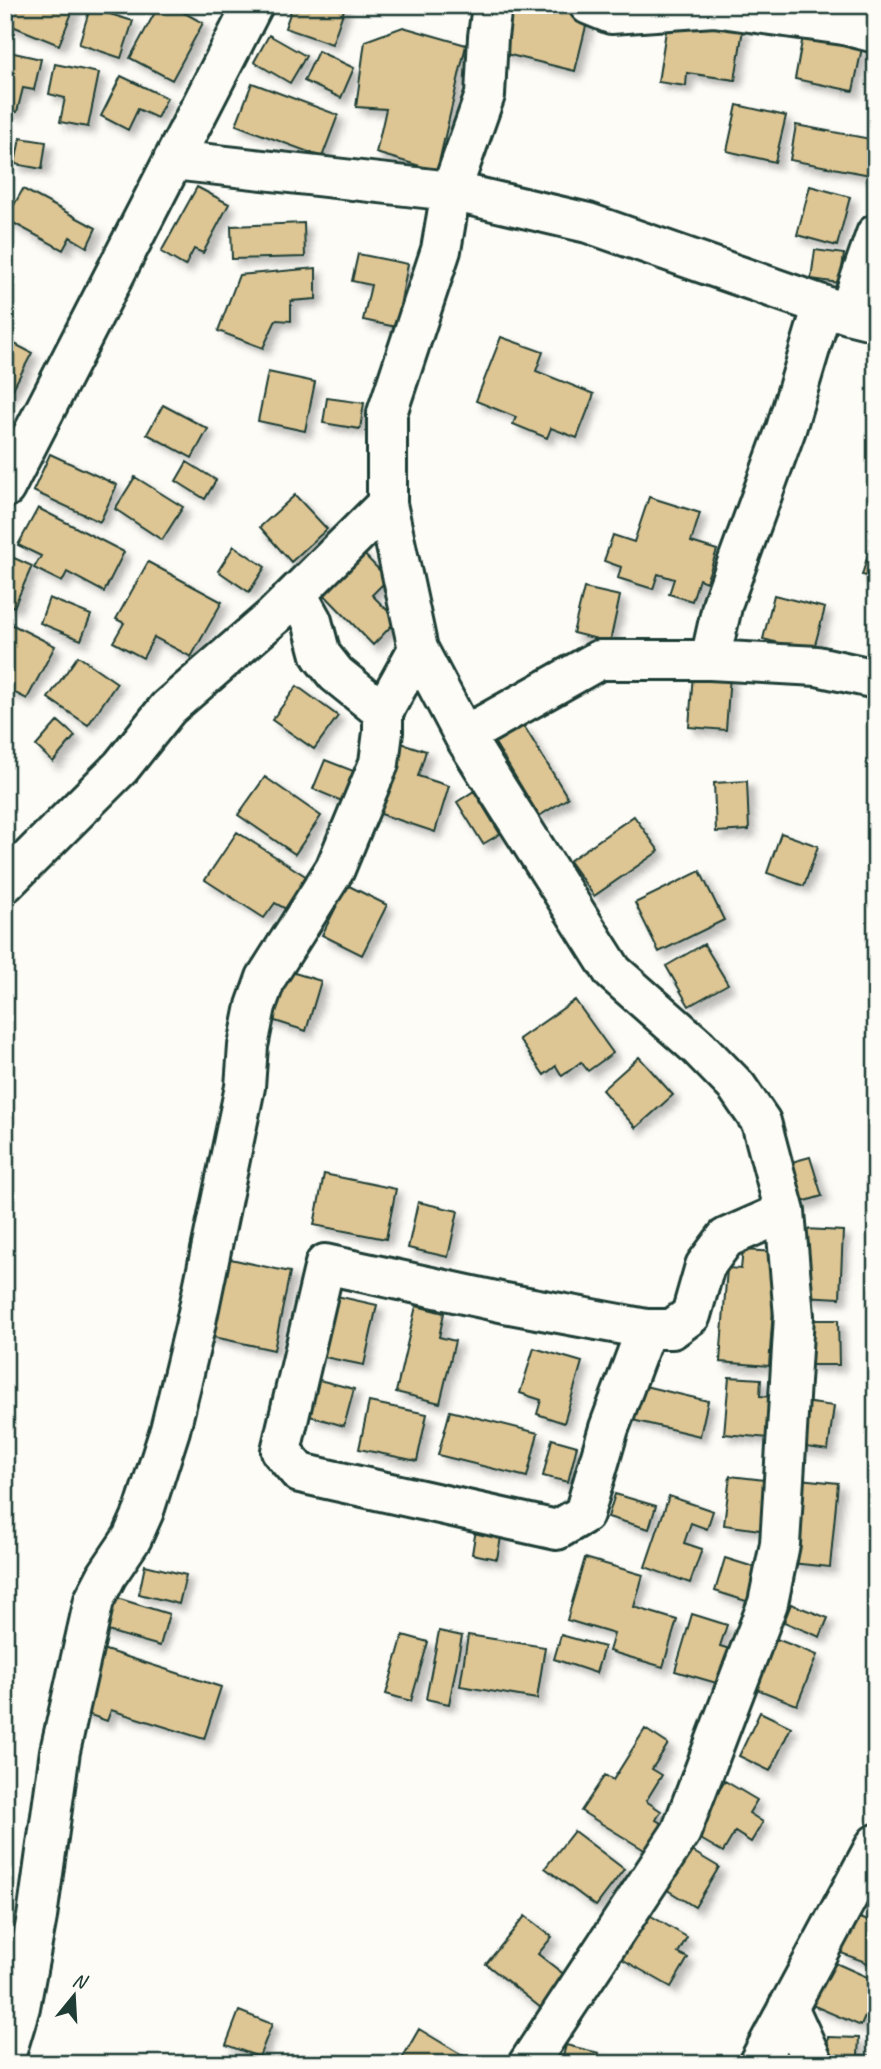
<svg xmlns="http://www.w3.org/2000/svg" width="881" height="2069" viewBox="0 0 881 2069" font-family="Caveat,sans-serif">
<defs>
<filter id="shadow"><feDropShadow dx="6" dy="6" stdDeviation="3.5" flood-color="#0004"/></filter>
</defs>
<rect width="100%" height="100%" fill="#fdfcf7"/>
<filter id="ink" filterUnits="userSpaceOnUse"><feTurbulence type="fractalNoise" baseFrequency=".0143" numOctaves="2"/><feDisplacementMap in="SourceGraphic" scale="14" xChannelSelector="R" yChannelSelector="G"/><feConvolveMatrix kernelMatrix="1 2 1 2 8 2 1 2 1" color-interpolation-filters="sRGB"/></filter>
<g filter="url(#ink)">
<path fill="#ddc594" stroke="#1f3d34" stroke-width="2" filter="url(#shadow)" d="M5 5H75L59 45 5 23Z
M159 5H170L203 23 172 80 130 58Z
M293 5H338L345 7 332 44 285 28Z
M513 5H551L589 14 575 71 502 53Z
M90 8 133 21 121 58 79 44Z
M668 18 743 29 735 80 687 73 686 86 658 82Z
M403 27 466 45 437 171 376 153 386 109 356 107 365 41Z
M269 35 306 56 290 83 254 62Z
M803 36 862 48 853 91 795 79Z
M5 51 41 59 34 90 23 88 17 112 5 109Z
M318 51 354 68 341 98 304 81Z
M55 64 99 73 88 127 60 122 65 98 49 94Z
M121 76 167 98 157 118 138 109 128 130 101 116Z
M252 83 338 115 322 157 236 125Z
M737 105 786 116 775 162 727 151Z
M796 125 876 140V176L790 160Z
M20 138 46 142 42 169 15 164Z
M810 186 850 197 837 246 797 235Z
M197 187 229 204 203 253 194 249 185 266 161 252Z
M23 189 96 228 87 247 70 237 63 250 6 219Z
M304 223 305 257 232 259 231 226Z
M815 250 844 254 840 283 811 279Z
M358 254 408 264 396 327 363 320 371 285 352 281Z
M316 268V299L291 301V321L276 320 263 348 218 331 239 275Z
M501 337 543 352 536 371 594 394 577 438 551 428 547 438 513 424 516 417 476 401Z
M5 339 32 353 8 398 5 396Z
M268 372 315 382 305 431 258 421Z
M327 398 364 403 360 429 323 423Z
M163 405 208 429 192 458 147 434Z
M50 454 117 485 100 522 33 491Z
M187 462 216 480 205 499 176 481Z
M135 477 183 507 162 540 115 509Z
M295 495 327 529 291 562 260 527Z
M649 497 700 513 691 542 717 550 706 582 699 579 692 601 669 594 674 579 658 574 653 589 618 578 621 567 604 561 613 535 634 542Z
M38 508 124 552 104 592 67 572 62 582 34 568 41 556 18 545Z
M874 534H876V578L862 575Z
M354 544 388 579 372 595 397 620 373 645 313 583Z
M234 546 265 567 249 592 218 571Z
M5 554 32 566 14 607 5 603Z
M148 562 222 602 191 657 154 637 143 658 113 642 124 623 116 619Z
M584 588 620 596 610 642 573 633Z
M774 595 825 608 813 652 763 639Z
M49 598 91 615 81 640 40 623Z
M5 621 55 646 27 699 5 688Z
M78 656 117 683 88 725 48 698Z
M693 673 730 675 726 730 689 727Z
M297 686 338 716 314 749 272 720Z
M58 721 75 736 53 762 36 746Z
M524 726 568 798 539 816 495 743Z
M395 741 426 751 418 776 449 786 435 832 372 811Z
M325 760 361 774 349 804 313 789Z
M265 777 321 816 295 854 238 815Z
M747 781 749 830 716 832 714 783Z
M474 791 500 834 483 844 457 802Z
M634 816 659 851 594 896 569 861Z
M237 832 307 877 286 909 275 903 264 918 205 880Z
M781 833 818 846 804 886 767 873Z
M700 871 724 920 659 952 635 903Z
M347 885 387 905 362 955 322 935Z
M704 944 728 984 689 1006 666 966Z
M281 969 321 981 306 1031 266 1018Z
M575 1000 613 1053 588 1071 581 1062 562 1076 556 1066 544 1075 519 1039Z
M639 1057 673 1095 636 1128 602 1090Z
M810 1157 822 1196 799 1203 788 1163Z
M324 1174 396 1189 386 1239 314 1225Z
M418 1202 458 1211 448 1257 408 1248Z
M805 1229 843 1231 840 1298 802 1296Z
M743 1250 777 1252 769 1366 720 1362 727 1268 741 1269Z
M217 1256 290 1272 274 1350 200 1334Z
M332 1295 377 1305 364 1365 319 1356Z
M416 1306 444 1313 439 1337 455 1341 440 1403 396 1392Z
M805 1320H838L839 1365H806Z
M534 1348 582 1362 564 1423 537 1414 541 1400 520 1393Z
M729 1377 761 1379 760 1396 773 1397 769 1438 724 1434Z
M319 1380 354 1389 344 1426 310 1416Z
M636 1384 708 1401 700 1436 628 1419Z
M369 1402 427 1414 417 1461 359 1449Z
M803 1402 834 1406 828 1450 798 1446Z
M450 1411 538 1433 527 1477 438 1455Z
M552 1439 577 1446 568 1482 543 1476Z
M730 1476 773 1481 767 1531 724 1525Z
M799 1479 838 1483 830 1567 791 1563Z
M615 1494 656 1506 649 1529 608 1517Z
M669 1496 713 1511 707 1529 691 1523 684 1543 702 1549 690 1583 645 1567Z
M476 1529 502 1532 497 1559 472 1554Z
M585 1558 643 1575 634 1607 677 1620 663 1667 609 1651 614 1634 567 1620Z
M725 1558 760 1569 749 1602 715 1591Z
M145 1565 186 1575 179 1604 139 1594Z
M107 1595 169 1614 160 1646 97 1628Z
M791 1604 828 1618 820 1637 784 1622Z
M692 1614 727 1625 720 1646 730 1649 720 1684 675 1671Z
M439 1631 462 1636 449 1704 426 1699Z
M403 1635 428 1642 411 1701 386 1694Z
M468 1635 545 1647 537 1699 460 1686Z
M561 1635 604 1647 596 1673 554 1659Z
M774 1638 817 1655 797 1705 754 1688Z
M99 1648 221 1687 204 1739 111 1710 107 1721 79 1711Z
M760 1712 791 1727 770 1771 739 1756Z
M645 1729 668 1744 652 1769 662 1775 646 1801 661 1811 656 1820 663 1824 646 1851 581 1811 605 1775 613 1780Z
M725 1781 757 1800 749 1813 763 1822 751 1842 735 1832 723 1852 692 1834Z
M574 1831 624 1869 596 1906 545 1868Z
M687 1848 719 1867 695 1907 664 1888Z
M646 1913 687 1937 678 1953 688 1958 671 1987 620 1958Z
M525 1916 552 1937 538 1954 566 1976 541 2008 486 1964Z
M855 1916 876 1924V1966L841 1953Z
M831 1961 876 1981V1991L861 2026 812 2005Z
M239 2011 272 2024 259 2057 226 2045Z
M419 2029 477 2064H399Z
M828 2037 859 2038 858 2055 876 2056V2064H839V2055H827Z
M566 2045 599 2053 596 2064H561Z"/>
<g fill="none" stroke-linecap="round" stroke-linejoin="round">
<defs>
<path id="minor" d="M492 5 488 37 485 95 451 191 441 250 387 413V504L418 649 464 736 613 972 698 1047 737 1087 761 1122 785 1212 794 1316 780 1544 768 1603 681 1832 528 2064
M589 5 611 14 714 7 844 25 876 33
M173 160 451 191 588 223 848 314 876 321
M848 314 876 234
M5 488 253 5
M710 660 723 602 786 429 823 305
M383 712 418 649
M464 736 599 660H710L817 666 876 679
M5 883 121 767 168 708 274 616 387 504
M646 1329 609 1428 584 1514 557 1530 300 1473 281 1451 325 1264 505 1303 646 1329H672L691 1315 705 1266 726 1238 785 1212
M788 2007 814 2064
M5 2057 20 2007 37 1917 60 1751 94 1600 107 1575 132 1538 144 1511 170 1430 195 1327 245 1087 248 1046 256 1006 266 978 335 869 379 763 383 732V712L336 674 321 655 312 621 297 594
M758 2064 876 1844"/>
</defs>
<use href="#minor" stroke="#1f3d34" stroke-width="44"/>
<use href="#minor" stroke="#fdfcf7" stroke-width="38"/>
</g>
</g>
<rect width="881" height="2069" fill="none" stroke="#fdfcf7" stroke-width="28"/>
<rect x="14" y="14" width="853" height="2041" fill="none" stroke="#1f3d34" stroke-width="2.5" filter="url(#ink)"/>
<g transform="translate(74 1996) rotate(18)" stroke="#fdfcf7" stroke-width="5" paint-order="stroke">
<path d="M0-5L12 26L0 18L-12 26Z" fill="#1f3d34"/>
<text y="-10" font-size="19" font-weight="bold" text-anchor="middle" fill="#1f3d34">N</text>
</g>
</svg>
